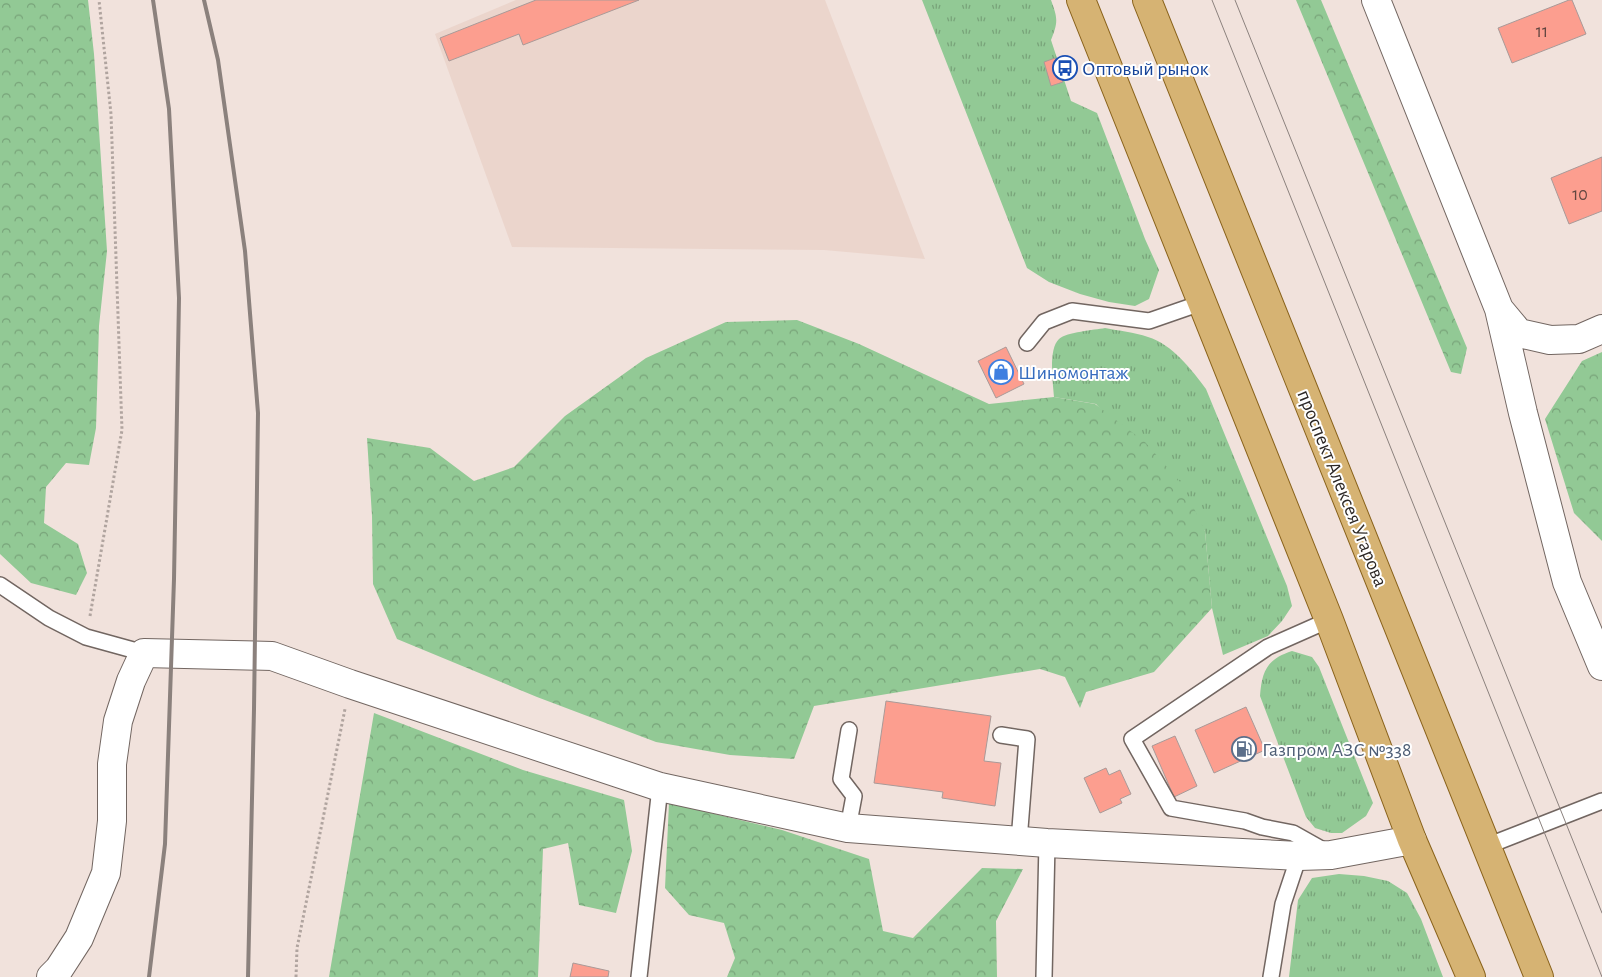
<svg xmlns="http://www.w3.org/2000/svg" width="1602" height="977" viewBox="0 0 1602 977" font-family="'Alegreya Sans',sans-serif">
<defs>
<pattern id="grass-tufts" width="24" height="20" patternUnits="userSpaceOnUse" patternTransform="scale(1.25)"><rect width="24" height="20" fill="#92c995"/><path d="M3 7l-1-3M5 7V3M7 7l1-3M15 17l-1-3M17 17v-4M19 17l1-3" fill="none" stroke="#78a379"/></pattern>
<pattern id="forest-crowns" width="20" height="18" patternUnits="userSpaceOnUse" patternTransform="scale(1.25)"><rect width="20" height="18" fill="#92c995"/><path d="M2 6a3 3 0 1 1 6 0M12 15a3 3 0 1 1 6 0" fill="none" stroke="#78a379"/></pattern>
</defs>
<rect width="100%" height="100%" fill="#f1e2dc"/>
<path fill="#ebd5cc" d="M516 0H825L925 259 824 250 512 247 435 34Z"/>
<path fill="url(#grass-tufts)" d="M922 0H1051C1058 19 1058 22 1051 40L1071 101 1097 113 1145 239 1159 270 1149 299 1135 306 1109 302 1080 294 1049 282 1027 268Z
M1105 328C1119 331 1134 332 1148 337 1172 344 1192 370 1206 389L1287 586 1292 606 1282 621 1268 636 1223 655 1212 608 1205 531 1096 404 1054 397C1053 383 1048 349 1059 339 1067 332 1094 330 1105 328Z
M1292 651 1312 657 1319 667 1373 803 1366 816 1342 833H1331L1315 828 1306 817 1260 696C1262 671 1267 659 1292 651Z
M1339 874 1364 876 1388 881 1407 893 1421 919 1443 977H1289L1298 900 1312 878Z"/>
<path fill="url(#forest-crowns)" d="M0 0H88L94 54 107 251 99 326 96 428 89 465 66 463 46 487 44 523 78 544 87 573 76 595 31 583 0 554Z
M1296 0H1321L1467 348 1461 374 1451 372Z
M797 320 859 344 989 404 1054 397 1095 404 1145 442 1182 484 1205 531 1212 608 1154 672 1086 692 1080 708 1065 677 1040 669 814 706 794 759 730 755 656 742 537 697 397 639 373 584 372 516 367 438 430 448 474 481 514 467 565 416 646 358 726 322Z
M1602 352V541L1574 513 1545 419 1582 361Z
M374 713 523 770 624 800 632 851 616 913 579 905 568 843 543 849 538 977H329Z
M669 803 782 830 869 859 883 931 913 938 982 868 1023 869 996 921 997 977H727L735 958 724 923 689 915 665 888Z"/>
<path fill="#fc9e8f" stroke="#a99a98" d="M536 0H639L523 45 519 34 449 61 440 38Z
M1569 0H1572L1586 34 1512 63 1498 28Z
M1055 58 1063 82 1051 86 1044 62Z
M1602 157V211L1569 224 1551 178Z
M1006 347 1024 384 996 398 978 361Z
M886 701 991 716 984 761 1001 763 995 806 942 798 943 792 874 783Z
M1246 707 1265 750 1214 773 1195 730Z
M1175 736 1197 786 1174 797 1152 746Z
M1106 768 1109 775 1120 770 1131 794 1120 799 1122 803 1100 813 1084 778Z
M573 963 609 971 608 977H570Z"/>
<g fill="none" stroke-linecap="round" stroke-linejoin="round">
<defs>
<path id="service" d="M1027 343 1044 322 1072 311 1149 321 1201 303
M0 585 49 618 86 637 144 653
M1001 735 1027 739 1019 841
M848 828 854 796 841 779 849 730
M1487 846 1602 801
M1325 851 1293 833 1262 827 1245 821 1171 808 1132 739 1268 647 1329 620
M639 977 660 787
M1044 977 1047 843
M1271 977 1283 904 1299 856"/>
<path id="minor" d="M1376 0 1499 309 1523 413 1567 582 1602 666
M1499 309 1519 333 1550 340 1579 339 1602 329
M51 977 59 969 79 938 106 873 112 821V764L118 721 131 681 144 653 272 656 350 684 660 787 848 828 1047 843 1299 856 1331 855 1412 840"/>
<path id="primary" d="M1081 0 1329 620 1412 840 1471 977
M1147 0 1539 977"/>
</defs>
<use href="#service" stroke="#726661" stroke-width="18"/>
<use href="#minor" stroke="#726661" stroke-width="30"/>
<use href="#primary" stroke="#89621b" stroke-width="30"/>
<path stroke="#b0a49f" stroke-width="3" stroke-dasharray="2.5 2.5" stroke-linecap="butt" d="M90 616 122 430 111 114 99 0
M296 977 297 948 345 709"/>
<use href="#service" stroke="#fff" stroke-width="15"/>
<use href="#minor" stroke="#fff" stroke-width="28"/>
<use href="#primary" stroke="#d6b373" stroke-width="28"/>
<path stroke="#8b817d" stroke-width="1" d="M1212 0 1602 977
M1235 0 1602 913"/>
<path stroke="#8b817d" stroke-width="4" d="M204 0 218 60 245 251 258 413 254 709 248 977
M149 977 165 844 174 579 179 298 169 109 153 0"/>
</g>
<defs>
<symbol id="bus-ring" viewBox="-11 -11 22 22"><circle r="9.5" fill="#fff" stroke="#1a4fb4" stroke-width="1.5"/><path d="M-5-6H5V4H4V6H2V4H-2V6H-4V4H-5ZM-3.5-4V0h7V-4ZM-3.5 1.2v1.5H-2V1.2ZM2 1.2v1.5H3.5V1.2Z" fill="#1a4fb4"/></symbol>
<symbol id="shop-ring" viewBox="-11 -11 22 22"><circle r="9.5" fill="#fff" stroke="#3f7fe0" stroke-width="1.5"/><path d="M-5-2.5h2.3a2.7 3.5 0 0 1 5.4 0H5L5.5 6h-11ZM-1.5-2.5h3a1.5 2.3 0 0 0-3 0Z" fill="#3f7fe0"/></symbol>
<symbol id="fuel-ring" viewBox="-11 -11 22 22"><circle r="9.5" fill="#fff" stroke="#5c6f8a" stroke-width="1.5"/><path d="M-5.5-6h7V0h2V4h1.3V-2.5L3-4.5l.8-.8L6-3V5H2.5V1h-1V6h-7ZM-4.2-4.7v3.2H.2V-4.7Z" fill="#5c6f8a"/></symbol>
</defs>
<g fill-rule="evenodd">
<use href="#bus-ring" x="1051" y="54" width="28" height="28"/>
<use href="#shop-ring" x="987" y="358" width="28" height="28"/>
<use href="#fuel-ring" x="1230" y="735" width="28" height="28"/>
</g>
<g text-anchor="middle" stroke-width="4" stroke-linejoin="round" paint-order="stroke">
<g font-size="18" fill="#614640">
<text x="1542" y="37">11</text>
<text x="1580" y="200">10</text>
</g>
<g font-size="20" fill="#164399" stroke="#fff" text-anchor="start">
<text x="1082" y="75">Оптовый рынок</text>
</g>
<g font-size="20" fill="#366cbe" stroke="#fff" text-anchor="start">
<text x="1018" y="379">Шиномонтаж</text>
</g>
<g font-size="20" fill="#2d2826" stroke="#fff">
<text transform="translate(1343 488) rotate(68)" y="7">проспект Алексея Угарова</text>
</g>
<g font-size="20" fill="#4e5e75" stroke="#fff" text-anchor="start">
<text x="1262" y="756">Газпром АЗС №338</text>
</g>
</g>
</svg>
